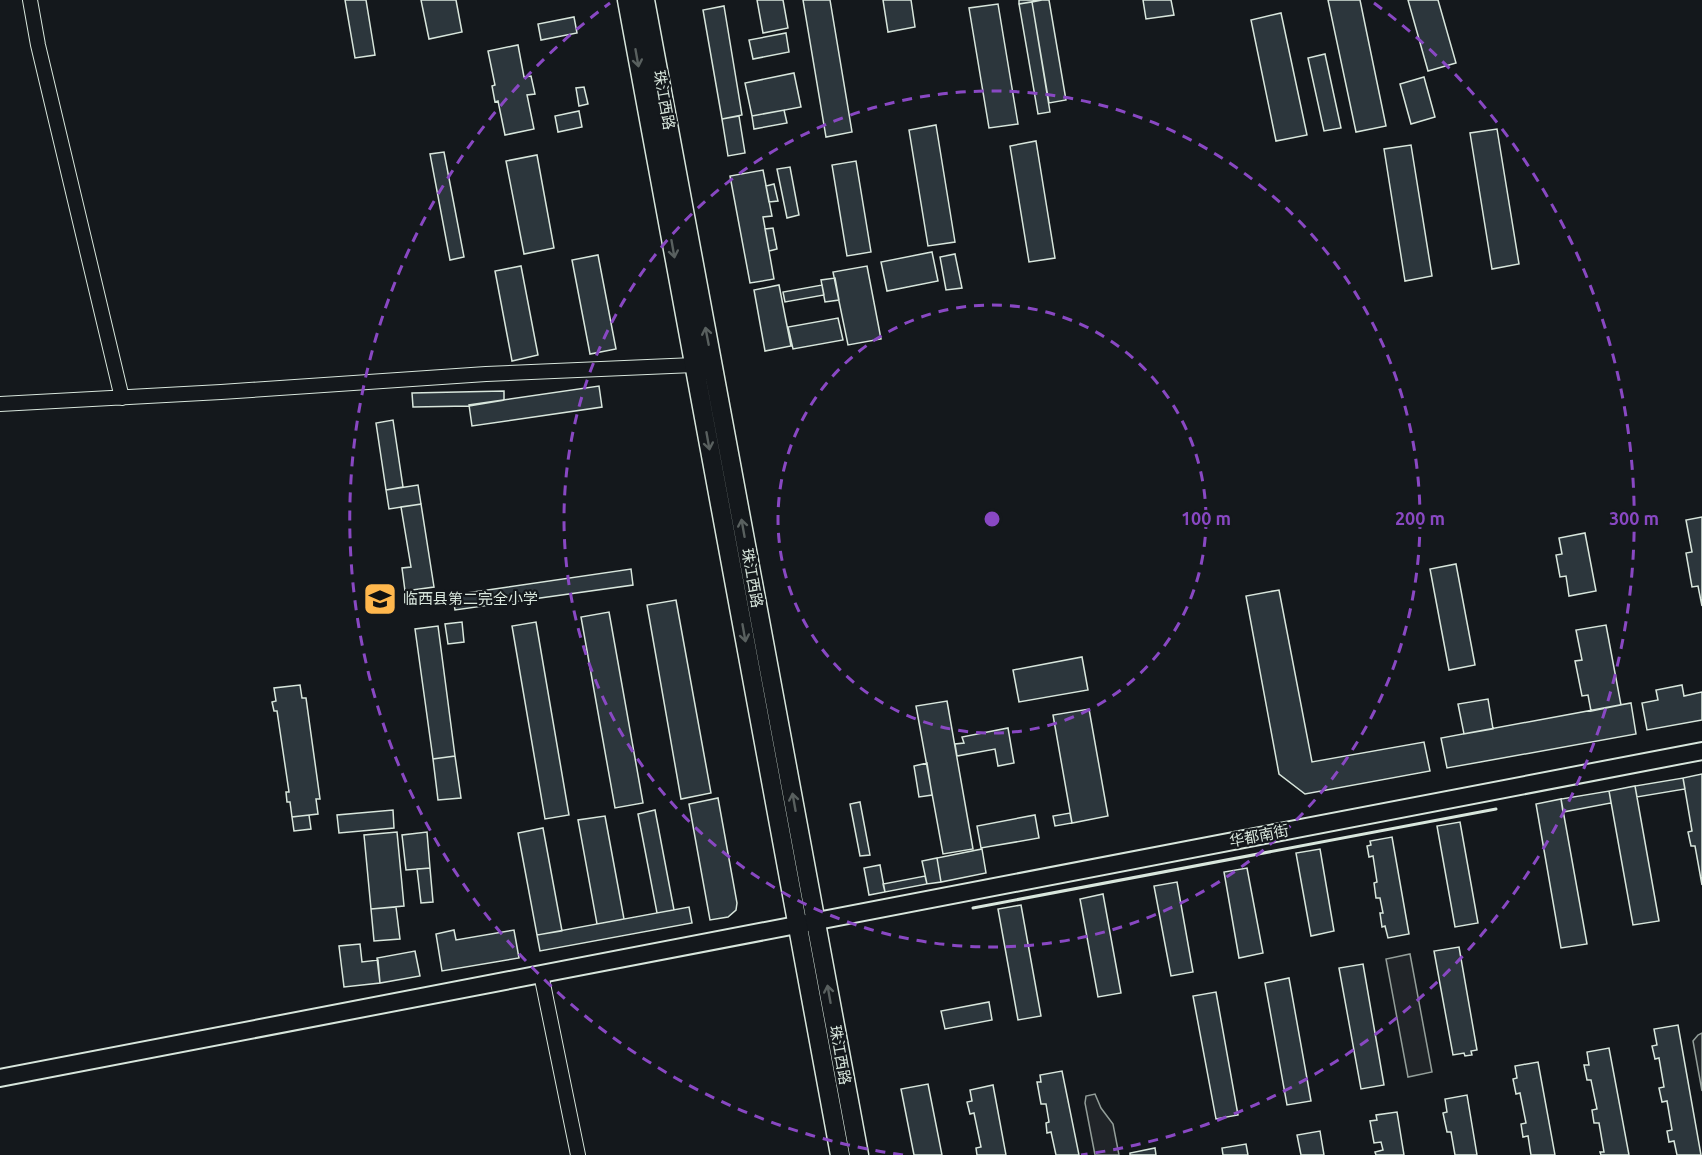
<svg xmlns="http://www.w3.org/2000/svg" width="1702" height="1155" viewBox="0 0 1702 1155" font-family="Ubuntu,'Noto Sans SC',sans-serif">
<rect width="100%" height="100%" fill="#14181c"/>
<path fill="#202428" stroke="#939e99" stroke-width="1.5" d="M1410 954 1432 1072 1408 1077 1386 959Z
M1702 1033V1091L1693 1041 1698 1035Z
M1095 1094 1101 1108 1113 1124 1119 1155H1095L1085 1103 1086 1096Z"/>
<path fill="#2c363c" stroke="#d8e6dc" stroke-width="1.5" d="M345 0H366L375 55 355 58Z
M421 0H456L462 32 429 39Z
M757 0H783L788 28 763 33Z
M803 0H830L852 132 826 137Z
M883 0H911L915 27 888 32Z
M1019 0H1042L1019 4Z
M1042 0H1049L1066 100 1049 103 1032 2Z
M1143 0H1171L1174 15 1146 19Z
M1328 0H1360L1386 126 1356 132Z
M1408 0H1438L1456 63 1428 71Z
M1032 2 1050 112 1038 114 1019 4Z
M998 4 1018 124 989 128 969 8Z
M724 6 742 115 722 119 703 10Z
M1281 13 1307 135 1276 141 1251 20Z
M574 17 577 33 541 40 538 24Z
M786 33 789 52 753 59 749 40Z
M518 45 524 77 531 76 535 94 527 95 534 129 505 135 498 101 495 102 492 86 495 85 488 51Z
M1325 54 1341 128 1324 131 1308 58Z
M794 73 801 107 752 116 745 83Z
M1424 77 1435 117 1411 124 1400 84Z
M584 87 588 104 579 106 576 88Z
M784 110 787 123 754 129 752 116Z
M579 111 582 127 558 132 555 116Z
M739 116 745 153 728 156 722 119Z
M936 125 955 242 928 246 909 130Z
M1497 129 1519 264 1492 269 1470 133Z
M1036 141 1055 258 1029 262 1010 146Z
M1411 145 1432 276 1405 281 1384 149Z
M444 152 464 257 450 260 430 154Z
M537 155 554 248 524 254 506 161Z
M856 161 871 252 847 256 832 165Z
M790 167 799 215 787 218 777 169Z
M763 170 772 216 763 217 774 279 750 283 730 176Z
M774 184 778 201 769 202 766 186Z
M773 228 777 249 769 251 765 229Z
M932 252 938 281 887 291 881 262Z
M955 254 962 288 946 290 940 257Z
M598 255 616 349 590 354 572 260Z
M521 266 538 355 512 361 495 271Z
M867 266 881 339 848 345 833 272Z
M835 278 839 300 825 302 821 280Z
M779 285 791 346 765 351 754 290Z
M822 285 824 295 785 302 783 292Z
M838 318 843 340 793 349 788 327Z
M599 386 602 407 472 426 469 405Z
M504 391V400L469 406 413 407 412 393Z
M393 420 403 487 386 490 376 423Z
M418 485 421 504 389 509 386 490Z
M421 504 434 587 405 591 402 568 411 567 401 507Z
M1702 517V606L1698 586 1692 587 1686 553 1692 552 1686 520Z
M1585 533 1596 591 1569 596 1566 576 1560 577 1556 555 1562 554 1559 538Z
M1456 564 1475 665 1449 670 1430 569Z
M631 569 633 585 455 610 453 595Z
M1279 590 1312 762 1424 742 1430 771 1305 794 1279 774 1246 596Z
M676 600 711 793 681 799 647 605Z
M609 612 643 803 615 808 581 617Z
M462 622 464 642 448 644 445 624Z
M536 622 569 815 545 819 512 626Z
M1606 625 1621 705 1591 711 1588 695 1582 696 1575 661 1582 660 1576 630Z
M438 626 455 756 433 759 415 629Z
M1082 657 1088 690 1019 702 1013 670Z
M300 685 302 698H306L320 799H316L318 814 292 817 290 802H287L286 792H289L277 711H274L272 702 276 701 274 688Z
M1682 685 1684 696 1702 692V720L1647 730 1642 703 1658 700 1656 690Z
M1488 699 1493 729 1464 734 1458 704Z
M947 701 973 849 943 854 916 706Z
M1631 703 1636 734 1447 768 1441 738Z
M1089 709 1108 816 1072 823 1053 715Z
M1008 728 1014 763 998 766 995 749 957 756 955 744 964 743 962 737Z
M455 756 461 798 438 800 433 759Z
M927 763 932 795 919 797 914 766Z
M1702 774V885L1695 846H1691L1688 832 1692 831 1683 778Z
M1683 778 1685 789 1637 797 1635 786Z
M1635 786 1659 921 1633 925 1609 791Z
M1609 791 1611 803 1563 812 1561 799Z
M718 798 737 903 736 910 728 917 710 920 689 804Z
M1561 799 1587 944 1561 948 1536 804Z
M860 802 870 855 860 856 850 804Z
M393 810 394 828 339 833 337 815Z
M655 810 674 910 657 913 638 814Z
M1070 813 1072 823 1055 826 1053 816Z
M309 815 311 829 294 831 292 817Z
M1035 815 1039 838 981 848 977 826Z
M605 816 624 919 597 924 578 820Z
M1460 822 1478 923 1455 927 1437 826Z
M543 828 562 931 537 935 518 833Z
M397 832 404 906 371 909 364 835Z
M427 832 430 868 406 870 402 835Z
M1392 837 1409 934 1388 938 1385 926 1382 927 1380 913H1383L1380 898H1376L1374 883 1377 882 1373 856 1369 857 1367 846 1371 845 1370 841Z
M982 849 986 873 941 882 937 858Z
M1320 849 1334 931 1311 936 1296 853Z
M937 858 941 882 927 884 922 861Z
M880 865 885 892 869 895 864 868Z
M430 868 433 902 421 903 417 869Z
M1247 868 1263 953 1239 958 1224 872Z
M925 876 927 884 885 892 883 884Z
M1177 882 1193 972 1171 976 1154 886Z
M1103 894 1121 993 1098 997 1080 899Z
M1021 905 1041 1016 1018 1020 998 909Z
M396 907 400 939 374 941 371 909Z
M689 907 692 923 540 951 537 935Z
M454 930 456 940 514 930 519 958 442 971 436 934Z
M360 944 362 962 378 960 380 983 344 987 339 946Z
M1459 947 1477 1050 1471 1051 1472 1055 1465 1056 1464 1053 1453 1055 1434 951Z
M415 951 420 976 380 983 377 958Z
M1363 964 1384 1085 1361 1089 1339 968Z
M1289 978 1311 1101 1287 1105 1265 983Z
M1216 992 1238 1115 1216 1119 1193 996Z
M989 1002 992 1020 945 1029 941 1011Z
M1678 1025 1701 1155H1677L1674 1141 1669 1142 1667 1131 1672 1130 1667 1101 1662 1102 1659 1088 1664 1087 1659 1058 1655 1059 1652 1046 1657 1045 1654 1029Z
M1609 1048 1629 1155H1601L1600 1152H1604L1599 1123H1594L1592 1110 1597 1109 1591 1080H1587L1584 1065H1589L1587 1052Z
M1538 1062 1555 1155H1531L1528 1136 1523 1137 1521 1124 1526 1123 1520 1093 1516 1094 1513 1079 1517 1078 1515 1066Z
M1062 1071 1079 1155H1056L1051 1132 1047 1133 1046 1123 1049 1122 1046 1104H1041L1037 1082H1041L1040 1075Z
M928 1084 942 1155H914L901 1089Z
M993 1085 1006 1155H977L976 1148 981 1147 974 1113 970 1114 967 1102 972 1101 970 1090Z
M1467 1095 1477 1155H1455L1451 1132H1447L1443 1113 1447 1112 1445 1099Z
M1397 1112 1404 1155H1376L1375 1152 1383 1150 1381 1142 1374 1143 1370 1121 1377 1120 1376 1115Z
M1320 1131 1324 1155H1301L1297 1135Z
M1246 1144 1248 1155H1223L1222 1148Z
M1155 1148 1156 1155H1130V1153Z"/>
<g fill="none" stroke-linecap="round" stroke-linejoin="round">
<defs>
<path id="minor" d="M30 0 38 45 122 398
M0 404 221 392 486 374 694 365
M541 974 578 1155"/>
<path id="tertiary" d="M0 1078 1702 751"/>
<path id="secondary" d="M627 0 840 1155
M645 0 859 1155"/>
</defs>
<use href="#minor" stroke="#d8e6dc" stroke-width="16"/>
<use href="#tertiary" stroke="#d8e6dc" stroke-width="20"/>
<use href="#secondary" stroke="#d8e6dc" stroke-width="21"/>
<use href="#minor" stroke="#14181c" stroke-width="14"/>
<use href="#tertiary" stroke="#14181c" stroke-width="16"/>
<use href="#secondary" stroke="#14181c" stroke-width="18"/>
<path stroke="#d8e6dc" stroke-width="3" d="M973 908 1496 809"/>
</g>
<defs><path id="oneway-shaft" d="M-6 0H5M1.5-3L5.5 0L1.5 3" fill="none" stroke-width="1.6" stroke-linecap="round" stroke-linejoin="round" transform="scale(1.5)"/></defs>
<g stroke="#59605f">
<use href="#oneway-shaft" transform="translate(637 58) rotate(80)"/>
<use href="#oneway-shaft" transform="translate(673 249) rotate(80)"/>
<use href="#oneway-shaft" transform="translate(707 336) rotate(-101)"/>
<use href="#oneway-shaft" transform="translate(708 441) rotate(80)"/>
<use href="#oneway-shaft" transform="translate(743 528) rotate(-100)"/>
<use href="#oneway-shaft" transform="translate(744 633) rotate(80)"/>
<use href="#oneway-shaft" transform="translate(794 802) rotate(-100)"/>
<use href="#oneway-shaft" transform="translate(829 994) rotate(-100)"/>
</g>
<g fill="none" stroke="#8948c3" stroke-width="3" stroke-dasharray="10 8">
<circle cx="992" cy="519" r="214"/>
<circle cx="992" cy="519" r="428"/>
<path d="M903 1155A642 642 0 0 1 610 3M1374 3A642 642 0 0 1 1081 1155"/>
</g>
<defs>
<symbol id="school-square" viewBox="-11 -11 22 22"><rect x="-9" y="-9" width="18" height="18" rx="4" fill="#ffb74d" stroke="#14181c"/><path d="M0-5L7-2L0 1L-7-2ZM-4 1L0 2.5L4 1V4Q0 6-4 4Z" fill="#111"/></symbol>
</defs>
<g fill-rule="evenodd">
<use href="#school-square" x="361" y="580" width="38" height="38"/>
</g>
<g text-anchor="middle" stroke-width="4.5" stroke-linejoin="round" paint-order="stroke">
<g font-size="15" fill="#d8e6dc" stroke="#14181c">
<text transform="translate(664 100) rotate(80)" y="5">珠江西路</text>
<text transform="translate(752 578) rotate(80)" y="5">珠江西路</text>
<text transform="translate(1259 836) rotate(-11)" y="5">华都南街</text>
<text transform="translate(840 1055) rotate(80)" y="5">珠江西路</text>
</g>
<g font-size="15" fill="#d8e6dc" stroke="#14181c" text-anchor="start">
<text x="403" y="604">临西县第二完全小学</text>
</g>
</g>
<circle cx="992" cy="519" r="9" fill="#8948c3" stroke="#14181c" stroke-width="3"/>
<g font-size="18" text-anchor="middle" font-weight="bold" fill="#8948c3" stroke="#14181c" stroke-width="4.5" stroke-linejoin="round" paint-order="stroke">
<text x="1206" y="525">100 m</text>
<text x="1420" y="525">200 m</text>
<text x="1634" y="525">300 m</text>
</g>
</svg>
